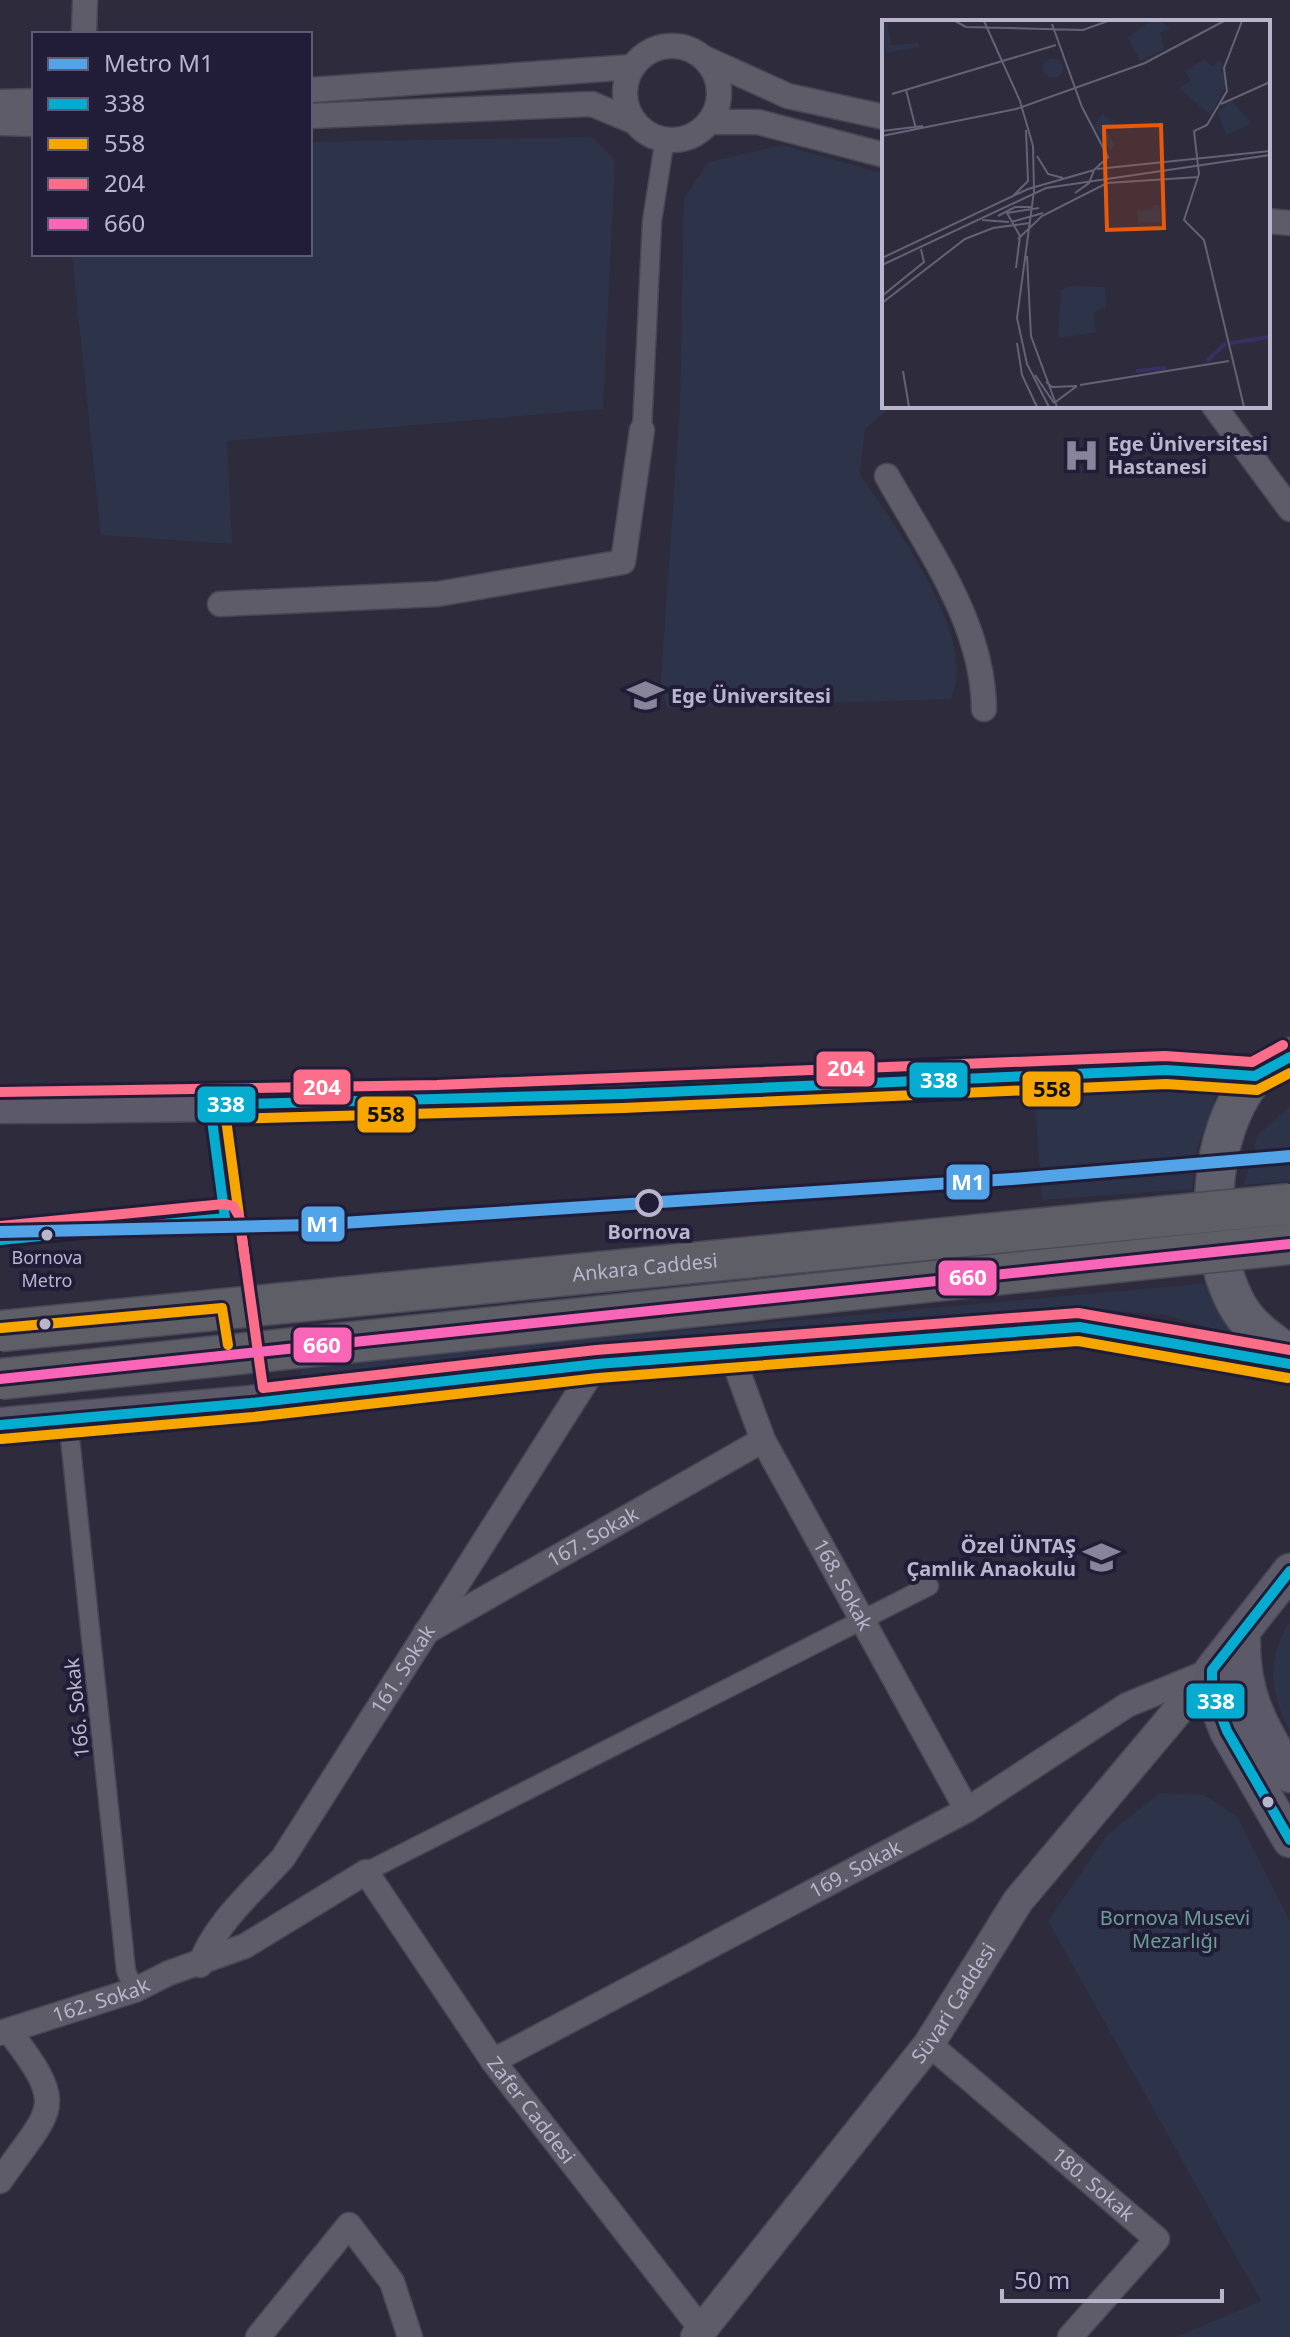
<svg xmlns="http://www.w3.org/2000/svg" width="1290" height="2337" viewBox="0 0 1290 2337" font-family="'Noto Sans',sans-serif">
<rect width="100%" height="100%" fill="#2d2b3c"/>
<path fill="#2d3449" d="M592 137 615 160 603 409 227 441 232 544 101 535 72 254H310V142Z
M783 145 884 174V406H892L865 429 860 474C894 525 979 637 951 699L667 708 661 680 680 405 684 199 708 162Z
M1034 1091H1218L1197 1149 1192 1189 1042 1200Z
M1290 1106V1181L1244 1185 1257 1136Z
M1210 1283 1236 1336 1167 1315 1087 1309 302 1380 301 1365Z
M1290 1620V1732C1269 1691 1266 1660 1290 1620Z
M1160 1793 1204 1795 1237 1816 1290 1921V2337H1176L1261 2301 1048 1921 1107 1835Z"/>
<g fill="none" stroke-linecap="round" stroke-linejoin="round">
<defs>
<path id="pedestrian" d="M642 430 652 221 665 138
M68 1419 126 1971 135 1990
M366 1872 929 1586"/>
<g id="minor">
<path d="M84 34 85 0"/>
<circle cx="672" cy="93" r="47"/>
<path d="M704 58 788 96 884 117"/>
<path d="M310 90 632 67"/>
<path d="M0 102 34 101"/>
<path d="M310 116 592 104 635 122"/>
<path d="M709 122H758L884 155"/>
<path d="M0 123 34 124"/>
<path d="M1268 221 1290 223"/>
<path d="M1214 406 1290 509"/>
<path d="M887 476C928 549 983 623 984 709"/>
<path d="M220 604 438 594 623 562 642 430"/>
<path id="s1" d="M731 1353 763 1440 967 1810"/>
<path id="s2" d="M426 1632 763 1440"/>
<path id="s3" d="M200 1965C214 1924 255 1889 283 1858L597 1364"/>
<path id="s4" d="M0 2033 135 1990 169 1973 245 1946 366 1872 493 2061 702 2330"/>
<path id="s5" d="M929 2044 1157 2239 1070 2337"/>
<path id="s6" d="M493 2061 967 1810 1127 1705 1210 1671"/>
<path d="M0 2181C52 2106 69 2109 9 2031"/>
<path d="M258 2337 349 2225 392 2282 410 2337"/>
</g>
<g id="tertiary">
<path id="s7" d="M696 2337 929 2044 1018 1901 1212 1670"/>
</g>
<path id="secondary" d="M0 1106C389 1105 777 1087 1166 1070L1255 1076
M0 1425 251 1403 597 1364 1079 1327 1290 1364
M1290 1571 1212 1670V1692L1227 1731 1290 1840
M1243 1634C1241 1695 1260 1724 1290 1775"/>
<path id="primary" d="M1290 1057C1279 1063 1261 1069 1253 1078 1207 1135 1202 1241 1237 1305 1249 1327 1270 1341 1290 1355"/>
</defs>
<use href="#pedestrian" stroke="#484653" stroke-width="21"/>
<use href="#minor" stroke="#484653" stroke-width="27"/>
<use href="#tertiary" stroke="#484653" stroke-width="33"/>
<use href="#secondary" stroke="#484655" stroke-width="37"/>
<use href="#primary" stroke="#484655" stroke-width="41"/>
<use href="#pedestrian" stroke="#5e5c69" stroke-width="18"/>
<use href="#minor" stroke="#5e5c69" stroke-width="24"/>
<use href="#tertiary" stroke="#5e5c69" stroke-width="30"/>
<use href="#secondary" stroke="#5c5a68" stroke-width="34"/>
<use href="#primary" stroke="#5f5e6b" stroke-width="38"/>
<defs>
<g id="trunk-bridge">
<path id="s8" d="M0 1331 1290 1204"/>
<path d="M0 1379 1290 1244"/>
</g>
</defs>
<use href="#trunk-bridge" stroke="#4a4857" stroke-width="43" stroke-linecap="butt"/>
<use href="#trunk-bridge" stroke="#5e5e67" stroke-width="40"/>
<defs>
<path id="bus-1" d="M0 1240 225 1218 210 1105 622 1094 1166 1070 1255 1076 1290 1057
M0 1425 251 1403 597 1364 1079 1327 1290 1364
M1290 1571 1212 1670V1692L1227 1731 1290 1840"/>
<path id="bus-2" d="M245 1260 226 1119 623 1108 1166 1084 1257 1090 1290 1073
M1 1328 222 1308 228 1345
M1 1439 253 1417 598 1378 1078 1341 1288 1378"/>
<path id="bus-3" d="M0 1092 437 1085 1165 1056 1252 1062 1283 1045
M0 1226 224 1204 233 1206 239 1216 263 1388 596 1350 1078 1313 1290 1350"/>
<path id="bus-4" d="M0 1379 1290 1244"/>
</defs>
<use href="#bus-1" stroke="#211d38" stroke-width="16"/>
<use href="#bus-2" stroke="#211d38" stroke-width="16"/>
<use href="#bus-3" stroke="#211d38" stroke-width="16"/>
<use href="#bus-4" stroke="#211d38" stroke-width="16"/>
<use href="#bus-1" stroke="#06acd0" stroke-width="10"/>
<use href="#bus-2" stroke="#f7a600" stroke-width="10"/>
<use href="#bus-3" stroke="#fb6d88" stroke-width="10"/>
<use href="#bus-4" stroke="#fa66b7" stroke-width="10"/>
<defs>
<path id="metro-1" d="M0 1232 311 1225 1012 1179 1290 1156"/>
</defs>
<use href="#metro-1" stroke="#211d38" stroke-width="18"/>
<use href="#metro-1" stroke="#53a3e8" stroke-width="12"/>
</g>
<defs>
<symbol id="hospital-bare" viewBox="-9 -9 18 18"><path d="M-5-5h3v3.5h4V-5h3V5h-3V1.5h-4V5h-3Z" fill="#88859a" stroke="#211d38" stroke-width="2.5" paint-order="stroke"/></symbol>
<symbol id="university-bare" viewBox="-9 -9 18 18"><path d="M0-5L7-2L0 1L-7-2ZM-4 1L0 2.5L4 1V4Q0 6-4 4Z" fill="#88859a" stroke="#211d38" stroke-width="2.5" paint-order="stroke"/></symbol>
<symbol id="school-bare" viewBox="-9 -9 18 18"><path d="M0-5L7-2L0 1L-7-2ZM-4 1L0 2.5L4 1V4Q0 6-4 4Z" fill="#88859a" stroke="#211d38" stroke-width="2.5" paint-order="stroke"/></symbol>
</defs>
<g fill-rule="evenodd">
<use href="#hospital-bare" x="1056" y="430" width="51" height="51"/>
<use href="#university-bare" x="620" y="670" width="51" height="51"/>
<use href="#school-bare" x="1076" y="1532" width="51" height="51"/>
</g>
<circle fill="#211d38" stroke="#b9b5cd" stroke-width="4" cx="649" cy="1203" r="12"/>
<g fill="#b9b5cd" stroke="#211d38" stroke-width="3">
<circle cx="47" cy="1235" r="7"/>
<circle cx="45" cy="1324" r="7"/>
<circle cx="1268" cy="1802" r="7"/>
</g>
<g text-anchor="middle" stroke-width="8" stroke-linejoin="round" paint-order="stroke">
<g font-size="18" fill="#b9b5cd" stroke="#211d38">
<text x="47" y="1264">Bornova<tspan x="47" dy="23">Metro</tspan></text>
</g>
<g font-size="20" font-weight="bold" fill="#b9b5cd" stroke="#211d38" text-anchor="start">
<text x="1108" y="451">Ege Üniversitesi<tspan x="1108" dy="23">Hastanesi</tspan></text>
<text x="671" y="703">Ege Üniversitesi</text>
<text x="1076" y="1553" text-anchor="end">Özel ÜNTAŞ<tspan x="1076" dy="23">Çamlık Anaokulu</tspan></text>
</g>
<g font-size="20" font-weight="bold" fill="#b9b5cd" stroke="#211d38">
<text x="649" y="1239">Bornova</text>
</g>
<g font-size="20" fill="#b9b5cd" stroke="#211d38">
<text dy="7" stroke="none"><textPath href="#s8" startOffset="648">Ankara Caddesi</textPath></text>
<text dy="7" stroke="none"><textPath href="#s2" startOffset="192">167. Sokak</textPath></text>
<text dy="7" stroke="none"><textPath href="#s1" startOffset="258">168. Sokak</textPath></text>
<text dy="7" stroke="none"><textPath href="#s3" startOffset="360">161. Sokak</textPath></text>
<text transform="translate(77 1708) rotate(-96)" y="7">166. Sokak</text>
<text dy="7" stroke="none"><textPath href="#s6" startOffset="410">169. Sokak</textPath></text>
<text dy="7" stroke="none"><textPath href="#s4" startOffset="106">162. Sokak</textPath></text>
<text dy="7" stroke="none"><textPath href="#s7" startOffset="422">Süvari Caddesi</textPath></text>
<text dy="7" stroke="none"><textPath href="#s4" startOffset="692">Zafer Caddesi</textPath></text>
<text dy="7" stroke="none"><textPath href="#s5" startOffset="216">180. Sokak</textPath></text>
</g>
<g font-size="20" fill="#6b9f93" stroke="#211d38">
<text x="1175" y="1925">Bornova Musevi<tspan x="1175" dy="23">Mezarlığı</tspan></text>
</g>
</g>
<g transform="translate(882 20)">
<rect width="388" height="388" fill="#2d2b3c"/>
<path d="M1 1H5L9 25 37 23V27L4 33ZM268 1H279L288 9 278 13 282 30 258 41 246 17ZM161 48a10 10 0 1 1 20 0a10 10 0 1 1-20 0ZM322 39 331 47 336 40 342 44 339 51 346 60 329 96 297 68 309 61 303 51ZM349 80 370 104 344 115 336 93ZM221 94 233 104 223 109 233 125 228 131 212 105ZM271 185H277L279 202 256 203 255 191 271 189ZM189 266 223 267 224 287 212 292 214 312 176 318 179 270Z" fill="#2d3449"/>
<path fill="none" stroke="#363161" stroke-width="4" d="M348 323 388 317M325 341 344 323M254 351 284 348"/>
<path fill="none" stroke="#656276" stroke-width="2" d="M73 1 84 7 201 10 226 1M102 1 138 81 151 126 152 171 135 298 145 344 167 387M360 1 342 48 345 71 325 105 312 111 317 154 302 200 322 220 362 387M24 70 34 109M10 74 174 25M339 84 388 62M0 111 41 106M0 116 134 89 263 43 342 1M155 136 166 154 181 158M215 149 388 131M193 173 207 163 212 150M130 177 146 161 144 110M116 196 133 187H149M100 200 127 202M129 202 161 193M136 219 160 196 225 163 317 157M145 236 149 316 175 387M0 238 146 169 212 150 226 137 200 87 170 4M0 245 164 168 388 135M134 248 138 216 125 193 157 188M0 276 42 242 39 229M0 283 83 219 111 208 148 203M135 323 140 355 155 387M21 351 27 387M153 355 172 383M164 362 170 367 195 366M198 365 347 341M172 383 195 366"/>
<path fill="#e8590c" fill-opacity="0.15" stroke="#e8590c" stroke-width="4" d="M279 105 282 208 225 210 222 107Z"/>
<rect width="388" height="388" fill="none" stroke="#b9b5cd" stroke-width="4"/>
</g>
<g stroke="#211d38" stroke-width="3">
<rect x="815" y="1050" width="61" height="38" rx="8" fill="#fb6d88"/>
<rect x="908" y="1061" width="61" height="38" rx="8" fill="#06acd0"/>
<rect x="292" y="1068" width="60" height="38" rx="8" fill="#fb6d88"/>
<rect x="1021" y="1070" width="61" height="38" rx="8" fill="#f7a600"/>
<rect x="196" y="1085" width="61" height="39" rx="8" fill="#06acd0"/>
<rect x="356" y="1095" width="61" height="39" rx="8" fill="#f7a600"/>
<rect x="945" y="1163" width="46" height="38" rx="8" fill="#53a3e8"/>
<rect x="300" y="1205" width="46" height="38" rx="8" fill="#53a3e8"/>
<rect x="937" y="1259" width="61" height="38" rx="8" fill="#fa66b7"/>
<rect x="292" y="1326" width="61" height="38" rx="8" fill="#fa66b7"/>
<rect x="1185" y="1682" width="61" height="38" rx="8" fill="#06acd0"/>
</g>
<g font-size="22" text-anchor="middle" font-weight="bold" fill="#fff">
<text x="846" y="1076">204</text>
<text x="939" y="1088">338</text>
<text x="322" y="1095">204</text>
<text x="226" y="1112">338</text>
<text x="968" y="1190">M1</text>
<text x="323" y="1232">M1</text>
<text x="968" y="1285">660</text>
<text x="322" y="1353">660</text>
<text x="1216" y="1709">338</text>
</g>
<g font-size="22" text-anchor="middle" font-weight="bold" fill="#111">
<text x="1052" y="1097">558</text>
<text x="386" y="1122">558</text>
</g>
<rect x="32" y="32" width="280" height="224" fill="#211d38" stroke="#5e5a74" stroke-width="2"/>
<rect x="48" y="58" width="40" height="12" fill="#53a3e8" stroke="#5e5a74" stroke-width="2"/>
<text x="104" y="72" font-size="24" fill="#b9b5cd">Metro M1</text>
<rect x="48" y="98" width="40" height="12" fill="#06acd0" stroke="#5e5a74" stroke-width="2"/>
<text x="104" y="112" font-size="24" fill="#b9b5cd">338</text>
<rect x="48" y="138" width="40" height="12" fill="#f7a600" stroke="#5e5a74" stroke-width="2"/>
<text x="104" y="152" font-size="24" fill="#b9b5cd">558</text>
<rect x="48" y="178" width="40" height="12" fill="#fb6d88" stroke="#5e5a74" stroke-width="2"/>
<text x="104" y="192" font-size="24" fill="#b9b5cd">204</text>
<rect x="48" y="218" width="40" height="12" fill="#fa66b7" stroke="#5e5a74" stroke-width="2"/>
<text x="104" y="232" font-size="24" fill="#b9b5cd">660</text>
<path d="M1002 2289v12h220v-12" fill="none" stroke="#b9b5cd" stroke-width="4"/>
<text x="1014" y="2289" font-size="24" fill="#b9b5cd" stroke="#211d38" stroke-width="6" paint-order="stroke">50 m</text>
</svg>
